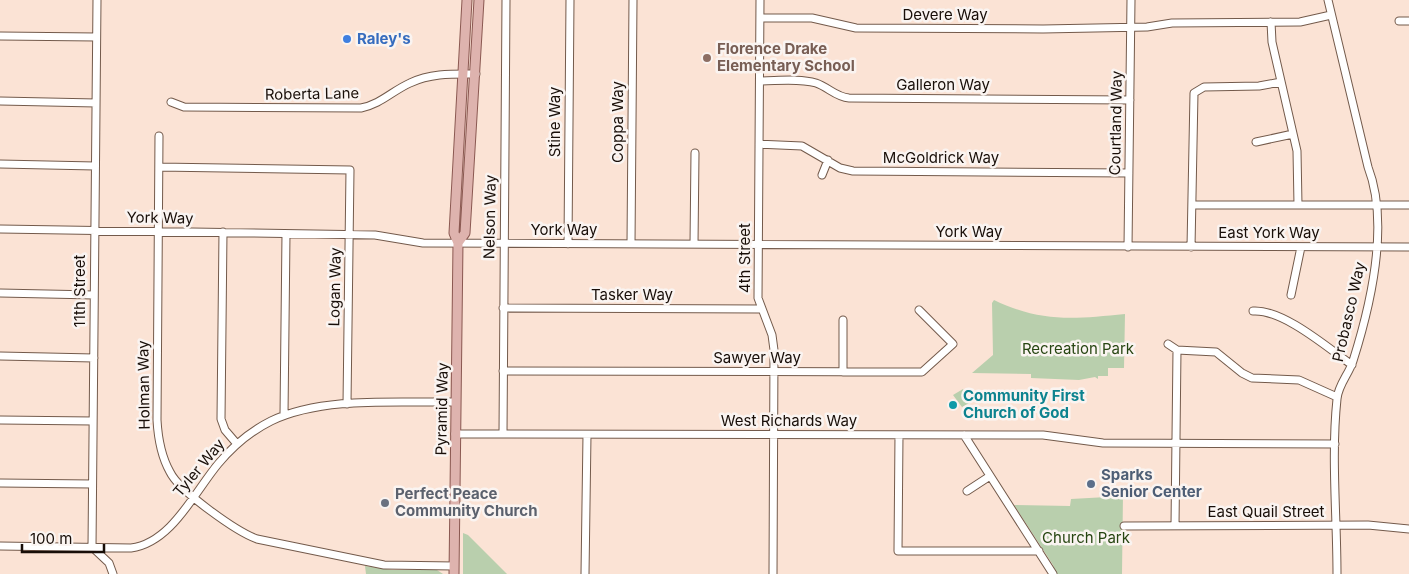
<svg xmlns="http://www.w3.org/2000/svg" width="1409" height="574" viewBox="0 0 1409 574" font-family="Inter,sans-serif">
<rect width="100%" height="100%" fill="#fbe3d5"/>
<path fill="#b9cfad" d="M994 300C1042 323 1074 319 1125 314L1124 368H1108V376H1098V379L1095 377 1079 380 1031 378V374L972 373 993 355 992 303Z
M963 389 971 402 962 407 953 395Z
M1107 494H1123L1122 574H1056L1053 565 1014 505 1070 506 1071 499 1107 497Z
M463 533 468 535 507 574H463Z
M365 566 393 570H437L443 574H366Z"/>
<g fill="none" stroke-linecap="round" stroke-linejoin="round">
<defs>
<path id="minor" d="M97 0 92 547 109 563 113 574
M760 0 758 298 772 335 774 350 773 574
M1328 0 1368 167C1390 224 1371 304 1353 361 1349 374 1338 385 1337 399 1331 456 1337 516 1337 574
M760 18H812L856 28 1043 29 1147 27 1172 23 1300 22 1331 15
M1399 21H1409
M1271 22 1272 42 1297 151 1298 205
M0 36 96 37
M760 81C777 81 799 78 816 83 828 87 836 97 849 98L1130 100
M0 101 96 103
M171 102 184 107 361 108C381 104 392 91 410 83 431 73 453 74 476 74
M159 136 157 420C158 438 161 456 170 472 179 491 237 532 257 539L384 565 454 566
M1256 142 1293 134
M759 144 802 146 840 168 853 171 1129 173
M0 164 95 166
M159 167 350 170 347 404
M822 175 828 160
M1192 205H1409
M0 229 375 235 423 243 1409 247
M223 232 221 419 225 430 237 444
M568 244 570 0
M631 244 633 0
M694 244 695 153
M1128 247 1131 0
M1191 247 1194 93 1204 87 1259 86 1281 82
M0 293 94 295
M1291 295 1301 247
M503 308 761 309
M1253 311C1283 309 1328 348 1352 365
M1168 344 1177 350 1216 352 1242 373 1252 378 1299 380 1337 397
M0 356 94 358
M503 371 922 372 953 344 919 310
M843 372V320
M284 415 286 234
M0 420 93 421
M455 434 1043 435 1103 443 1335 444
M503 434 506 0
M899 435 898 551H1039
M964 435 1053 574
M0 483 92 484
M967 491 990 476
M1124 526 1368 525 1409 529
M1175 526 1177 350
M0 546 131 548C171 543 194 493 218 464 233 446 251 431 271 421 323 396 398 403 455 402
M585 574 587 435"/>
<path id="major" d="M458 243 465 233 479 0
M454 574 458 243 454 233 467 0"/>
</defs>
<use href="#minor" stroke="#735a4b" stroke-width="9"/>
<use href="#major" stroke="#8a5851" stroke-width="11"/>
<use href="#minor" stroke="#fff" stroke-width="7"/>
<use href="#major" stroke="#deb3ae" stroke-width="9"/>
</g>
<circle fill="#3f7fe0" stroke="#faf4f1" stroke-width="2" cx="347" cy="39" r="5"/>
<circle fill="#8d6e63" stroke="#faf4f1" stroke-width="2" cx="707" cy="58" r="5"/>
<circle fill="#0f9aa8" stroke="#faf4f1" stroke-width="2" cx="953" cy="405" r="5"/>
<circle fill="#5c6f8a" stroke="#faf4f1" stroke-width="2" cx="1091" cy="484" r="5"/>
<circle fill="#6b7280" stroke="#faf4f1" stroke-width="2" cx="385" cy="503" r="5"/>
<g text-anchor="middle" stroke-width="5" stroke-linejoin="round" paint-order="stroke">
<g font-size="15" fill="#180e08" stroke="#faf4f1">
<text x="945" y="20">Devere Way</text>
<text x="943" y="90">Galleron Way</text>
<text transform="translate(312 94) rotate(-1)" y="5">Roberta Lane</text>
<text transform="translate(555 122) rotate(-90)" y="5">Stine Way</text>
<text transform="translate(618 122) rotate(-90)" y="5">Coppa Way</text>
<text transform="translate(1116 123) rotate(-89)" y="5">Courtland Way</text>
<text x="941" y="163">McGoldrick Way</text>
<text transform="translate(490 217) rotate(-89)" y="5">Nelson Way</text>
<text transform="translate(160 218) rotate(1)" y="5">York Way</text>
<text x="564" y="235">York Way</text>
<text x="969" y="237">York Way</text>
<text x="1269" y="238">East York Way</text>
<text transform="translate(745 258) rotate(-90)" y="5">4th Street</text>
<text transform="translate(335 287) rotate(-89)" y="5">Logan Way</text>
<text transform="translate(80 291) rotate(-90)" y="5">11th Street</text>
<text x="632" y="300">Tasker Way</text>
<text transform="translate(1349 312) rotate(-77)" y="5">Probasco Way</text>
<text x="757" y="363">Sawyer Way</text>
<text transform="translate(144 385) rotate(-91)" y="5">Holman Way</text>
<text transform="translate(442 409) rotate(-89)" y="5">Pyramid Way</text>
<text x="789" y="426">West Richards Way</text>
<text transform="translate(199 468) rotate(-50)" y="5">Tyler Way</text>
<text x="1266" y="517">East Quail Street</text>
</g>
<g font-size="15" font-weight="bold" fill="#366cbe" stroke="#faf4f1" text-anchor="start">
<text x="357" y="44">Raley's</text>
</g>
<g font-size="15" font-weight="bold" fill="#785e54" stroke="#faf4f1" text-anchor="start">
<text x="717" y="54">Florence Drake<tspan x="717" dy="17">Elementary School</tspan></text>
</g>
<g font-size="15" fill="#274612" stroke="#faf4f1">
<text x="1078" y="354">Recreation Park</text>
<text x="1086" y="543">Church Park</text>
</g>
<g font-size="15" font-weight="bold" fill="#0d838f" stroke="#faf4f1" text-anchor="start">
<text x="963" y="401">Community First<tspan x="963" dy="17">Church of God</tspan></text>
</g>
<g font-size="15" font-weight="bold" fill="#4e5e75" stroke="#faf4f1" text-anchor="start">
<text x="1101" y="480">Sparks<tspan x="1101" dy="17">Senior Center</tspan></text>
</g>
<g font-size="15" font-weight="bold" fill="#5b616d" stroke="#faf4f1" text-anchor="start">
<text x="395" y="499">Perfect Peace<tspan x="395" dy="17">Community Church</tspan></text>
</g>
</g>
<path d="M22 544v8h82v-8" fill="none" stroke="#180e08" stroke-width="2.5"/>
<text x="30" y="544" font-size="15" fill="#180e08" stroke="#faf4f1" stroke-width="4" paint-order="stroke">100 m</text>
</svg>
